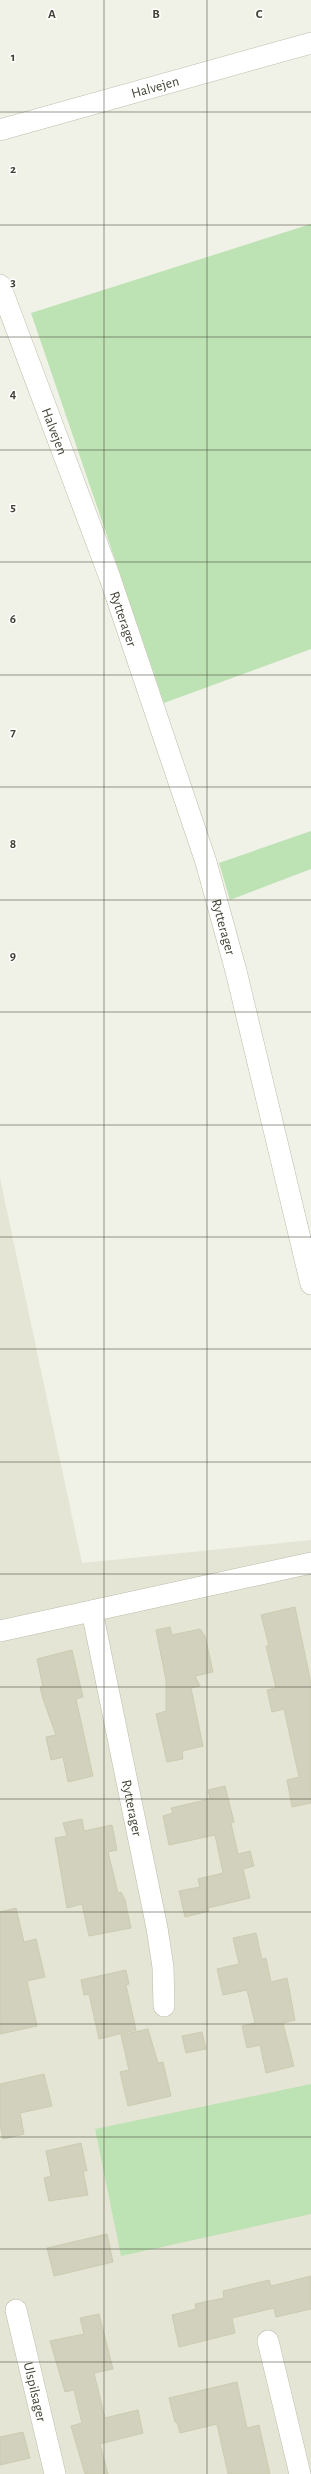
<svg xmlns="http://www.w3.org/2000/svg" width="311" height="2474" viewBox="0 0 311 2474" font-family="'Alegreya Sans',sans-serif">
<rect width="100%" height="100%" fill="#f1f2e7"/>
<path fill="#e5e5d5" d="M0 1178 82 1563 311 1540V2474H0Z"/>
<path fill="#bde2b3" d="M311 224V649L164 703 31 313Z
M311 831V869L230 900 219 863Z
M311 2084V2214L121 2256 95 2129Z"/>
<path fill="#d2d1bd" stroke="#cccbb1" d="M295 1607 311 1683V1803L292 1807 287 1780 299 1777 284 1709 272 1712 267 1690 276 1688 266 1646H269L261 1615Z
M170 1627 172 1635 200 1629 205 1636 213 1672 195 1676 200 1686 191 1688 203 1746 182 1751 183 1759 167 1762 156 1714 166 1711V1680L156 1630Z
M72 1650 83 1697 76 1699 93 1776 68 1782 63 1757 51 1760 46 1737 56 1735 43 1699 40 1687H43L37 1659Z
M225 1786 234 1822 231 1823 238 1854 250 1851 254 1866 243 1869 250 1898 208 1908 209 1911 185 1917 179 1891 200 1887 198 1879 223 1873 215 1835 169 1845 163 1816 173 1813 171 1808 210 1799 208 1790Z
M82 1819 84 1831 112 1825 117 1850 108 1852 118 1893 121 1892 125 1900 131 1928 89 1936 82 1904 67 1908 55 1838 67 1836 63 1823Z
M16 1908 24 1942 36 1939 45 1977 27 1981 37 2026 0 2034V1912Z
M256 1933 262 1959 266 1958 271 1982 287 1978 295 2020 283 2023 294 2066 266 2073 260 2045 247 2048 242 2026 255 2023 247 1990 223 1995 217 1969 239 1964 233 1938Z
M126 1970 129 1984 126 1985 136 2030 99 2039 89 1994 84 1995 81 1980Z
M148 2029 158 2063 163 2062 171 2096 128 2106 120 2072 129 2070 121 2035Z
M202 2032 206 2049 186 2053 182 2036Z
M44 2074 52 2106 20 2113 24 2134 3 2139 0 2125V2084Z
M81 2143 87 2171H83L88 2195 49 2201 44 2178 51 2176 46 2151Z
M107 2234 113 2262 54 2276 47 2248Z
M311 2276V2309L276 2317 274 2308 232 2318 235 2333 179 2347 172 2315 196 2309 195 2304 224 2298 223 2291 269 2280 271 2286Z
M99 2314 113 2369 94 2373 105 2418 138 2410 143 2433 100 2444 108 2474H85L71 2426 82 2423 74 2390 65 2392 50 2341 84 2334 80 2318Z
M237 2382 247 2428 259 2425 270 2474H228L217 2424 180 2433 177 2422H175L169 2398Z
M23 2432 30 2458 0 2465V2437Z"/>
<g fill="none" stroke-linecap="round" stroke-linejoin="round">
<defs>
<g id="street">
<path id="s1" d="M0 130 311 43"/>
<path id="s2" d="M0 285 110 578 206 862 236 971 311 1284"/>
<path id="s3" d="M92 1611 157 1928 163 1967 164 2006"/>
<path d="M0 1631 311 1563"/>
<path id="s4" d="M16 2310 55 2474"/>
<path d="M268 2341 300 2474"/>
</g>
</defs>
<use href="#street" stroke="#bcbcaa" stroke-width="22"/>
<use href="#street" stroke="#fff" stroke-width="21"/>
</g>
<path fill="none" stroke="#444336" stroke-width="1" stroke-opacity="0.55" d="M104 0V2474M207 0V2474M0 112H311M0 225H311M0 337H311M0 450H311M0 562H311M0 675H311M0 787H311M0 900H311M0 1012H311M0 1125H311M0 1237H311M0 1349H311M0 1462H311M0 1574H311M0 1687H311M0 1799H311M0 1912H311M0 2024H311M0 2137H311M0 2249H311M0 2362H311"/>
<g text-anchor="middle" stroke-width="3" stroke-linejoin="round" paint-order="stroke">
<g font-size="14" fill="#444336" stroke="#fff">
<text dy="5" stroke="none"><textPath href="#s1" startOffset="161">Halvejen</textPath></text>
<text dy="5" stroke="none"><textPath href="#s2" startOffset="156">Halvejen</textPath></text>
<text dy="5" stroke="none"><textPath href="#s2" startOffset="356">Rytterager</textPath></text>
<text dy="5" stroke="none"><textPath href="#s2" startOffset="680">Rytterager</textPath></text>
<text dy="5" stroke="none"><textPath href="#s3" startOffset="201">Rytterager</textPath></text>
<text dy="5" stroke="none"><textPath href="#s4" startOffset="84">Ulspilsager</textPath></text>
</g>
</g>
<g font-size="13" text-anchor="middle" font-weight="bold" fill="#444336" stroke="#fff" stroke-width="3" stroke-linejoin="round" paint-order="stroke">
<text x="52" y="18">A</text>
<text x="156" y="18">B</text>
<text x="259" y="18">C</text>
<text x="13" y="61">1</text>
<text x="13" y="173">2</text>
<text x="13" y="286">3</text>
<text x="13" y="398">4</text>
<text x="13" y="511">5</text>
<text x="13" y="623">6</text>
<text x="13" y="736">7</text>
<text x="13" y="848">8</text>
<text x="13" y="960">9</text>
</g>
</svg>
